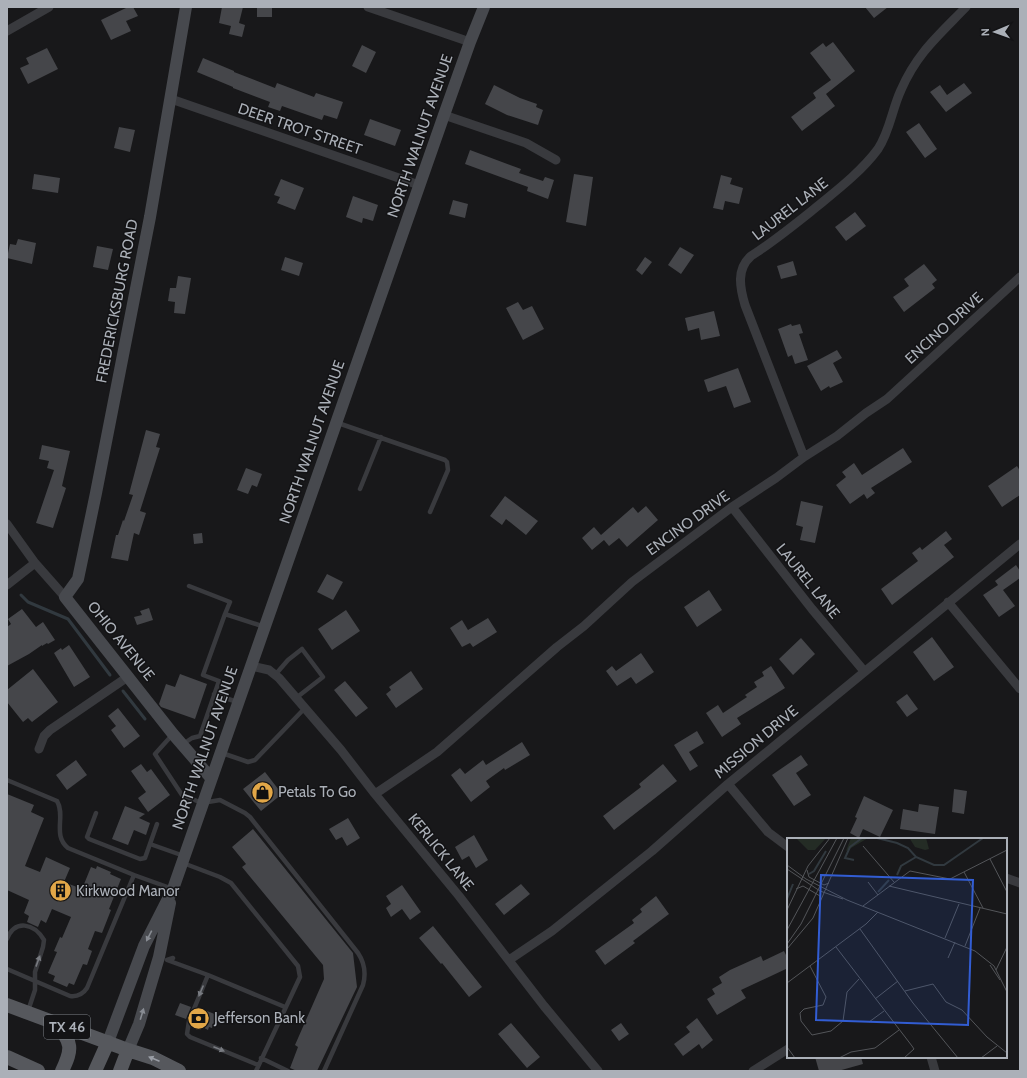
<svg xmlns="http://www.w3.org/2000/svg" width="1027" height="1078" viewBox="0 0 1027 1078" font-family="Cabin,sans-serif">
<rect width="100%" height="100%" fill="#18181a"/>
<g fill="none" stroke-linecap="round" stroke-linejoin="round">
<path stroke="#31393f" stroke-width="3" d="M21 595 28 602 68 619 110 675
M123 691 145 719"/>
</g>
<path fill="#45464a" d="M128 7H133L138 16 126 21 131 31 111 40 101 20Z
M222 7H243L239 23 245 25 242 37 229 34 231 26 219 23Z
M257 7H272V17H257Z
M865 7H888L874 18Z
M833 42 855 71 826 94 835 106 802 131 791 117 816 98 813 93 831 80 810 53 823 43 826 47Z
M362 45 376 52 366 73 352 66Z
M47 48 58 69 28 84 20 68 29 64 26 58Z
M203 58 234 71V72L275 88 277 83 314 97 316 93 343 102 337 119 324 115 322 120 282 106 280 111 268 107 270 102 233 88V87L197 72Z
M964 83 972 93 946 112 930 92 940 85 947 95Z
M494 85 520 98 537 104 536 107 543 110 538 125 507 115 485 104Z
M370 119 401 130 395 146 364 135Z
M919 123 937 149 925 158 906 132Z
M119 127 135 130 130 152 114 148Z
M470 150 521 169 519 173 543 181 545 177 554 180 548 199 527 191 528 187 465 164Z
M34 174 60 178 58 193 32 189Z
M574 174 593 177 586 226 566 222Z
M721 175 732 178 730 184 743 188 739 204 725 201 723 210 713 208Z
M281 179 304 188 295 210 277 203 280 197 274 195Z
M353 196 378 205 373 221 363 218 362 223 346 217Z
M453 200 468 204 465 218 449 214Z
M855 212 866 226 846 241 835 227Z
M18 239 36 243 32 264 7 258 10 244 16 245Z
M97 246 113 249 108 270 93 267Z
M680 247 694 255 681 274 668 265Z
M285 257 303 263 299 276 281 270Z
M645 257 652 262 642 275 636 270Z
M793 261 797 275 781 279 777 266Z
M924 264 937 280 932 284 935 288 904 312 893 297 909 286 904 279Z
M178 276 191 278 185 314 174 313 175 302 168 301 170 288H176Z
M518 302 523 310 532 306 544 329 523 340 506 308Z
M714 311 720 336 701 340 699 328 688 331 685 318Z
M791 324 792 326 800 324 803 333 799 334 808 360 795 364 792 355 788 357 778 329Z
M837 350 842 358 833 363 843 382 830 388 829 386 821 391 807 366Z
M738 368 751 402 734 408 726 386 708 392 704 380Z
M146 430 160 434 156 447 160 448 140 511 146 513 139 535 134 533 128 561 111 558 116 535H118L123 520 124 521 133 495 129 494Z
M42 445 70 451 62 486 66 488 53 528 36 523 54 470 47 468 49 461 39 459Z
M903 448 912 462 871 488 875 493 867 499 864 494 850 504 836 485 846 477 842 472 854 463 862 475Z
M1017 466 1020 471V495L1002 507 988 486Z
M246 468 262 474 257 487 252 485 248 494 237 490Z
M505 496 538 521 526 535 506 519 502 525 490 516Z
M801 501 823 506 815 543 800 540 803 527 796 525Z
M646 506 658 520 627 547 619 538 609 546 604 540 592 550 582 538 594 527 601 535 633 507 638 513Z
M946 531 952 539 944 545 954 557 892 605 881 589 918 561 912 553 920 547 922 550Z
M202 533 203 543 194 544 193 534Z
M1016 565 1020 571V578L1003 590 1015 606 999 617 983 595 998 585 995 581Z
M327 574 343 582 333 600 317 592Z
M709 590 722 610 697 627 684 607Z
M149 608 153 620 137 625 134 617 142 615 140 611Z
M22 609 36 627 43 622 55 640 48 644 47 643 42 646V645L29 654 7 666V627L11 624 8 619Z
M346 610 360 631 332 650 318 629Z
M488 618 497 632 473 647 470 643 462 647 450 628 462 620 468 630Z
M932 637 954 667 934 681 913 652Z
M801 638 815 654 793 675 779 659Z
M69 645 90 677 74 687 54 653 61 648 62 650Z
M641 653 654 672 636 684 631 677 617 686 606 671 612 666 616 671Z
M771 666 785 688 737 718 741 724 722 737 706 713 718 705 723 713 747 697 745 695 757 687 754 682 764 676 762 672Z
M33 669 58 702 32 722 28 718 23 722 7 702V690Z
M411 671 423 689 396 708 386 694 391 690 389 687Z
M180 674 207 684 195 719 161 707 159 704 166 684 175 687Z
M345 681 368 708 356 717 334 690Z
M907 694 918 709 907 717 896 702Z
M118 708 140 736 124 748 111 730 116 726 108 716Z
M697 731 704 743 689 752 698 766 690 771 674 745Z
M522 742 530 755 505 770 504 768 486 781 490 787 471 802 451 775 460 768 465 774 483 760 486 765Z
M801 755 808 765 796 773 811 795 794 806 772 775Z
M76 760 87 775 67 790 56 775Z
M141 764 147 772 151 769 170 795 148 812 138 798 146 792 131 771Z
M663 764 677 781 614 830 603 816 641 787 639 784Z
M265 772 282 794 261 811 243 789Z
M954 789 967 791 964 814 952 812Z
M7 794 34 805 31 812 44 818 25 866 40 872 46 857 70 868 64 882 82 889 91 867 96 869 97 866 111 872 110 874 121 879 109 909 111 910 102 933 95 931 88 949 92 951 87 965 83 964 74 985 69 983 67 987 53 981 55 976 48 973 57 952 54 951 60 937 62 938 71 917 52 909 46 923 41 920 38 927 27 922 29 916 24 913 29 900 7 890Z
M864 796 893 810 880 837 863 829 859 838 850 833 857 818 855 817Z
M919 804 939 807 935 834 900 829 903 809 918 812Z
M125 806 145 814 139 818 150 823 146 835 134 830 128 845 112 839Z
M348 818 360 838 347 846 342 837 336 840 329 829Z
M253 829 353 953 357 987 317 1071H297L290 1068 298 1047 295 1045 324 979 323 965 242 867 246 864 232 847Z
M474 835 488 860 476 868 469 856 462 860 455 847Z
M521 884 530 894 504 915 495 904Z
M402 885 421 912 410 920 402 909 391 917 386 908 391 904 386 896Z
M656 896 669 914 633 941 635 943 605 965 595 951 634 923 632 920 642 912 640 909Z
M433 926 482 987 469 997 442 963 441 964 419 938Z
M784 951 788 959V968L741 990 746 998 717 1015 707 999 715 994 712 989 722 983 719 977 730 970 761 956 763 961Z
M180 1003 191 1007 186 1019 175 1015Z
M198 1010 206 1013 207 1011 217 1015 212 1028 209 1027 208 1030 193 1022Z
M697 1018 713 1040 702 1049 699 1044 683 1056 674 1044 690 1032 686 1027Z
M511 1023 540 1057 527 1068 498 1034Z
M621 1023 629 1034 619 1041 611 1030Z
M815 1057H861L863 1064 838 1071H819Z"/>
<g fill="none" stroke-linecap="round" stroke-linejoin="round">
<path stroke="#393a3e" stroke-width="4.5" d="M338 423 445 460 447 462 448 470 430 512
M360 489 381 437
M189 586 230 602 225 614 265 627
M275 675 288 660 302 649 323 677 296 698
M214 694 237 702
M173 734 155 754 182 795 202 803 220 800 245 813 250 817 358 953C364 962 366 974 363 985L324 1071
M183 744 192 738 200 736 219 681 203 675 225 614
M222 753 248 762 255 760 304 709
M7 780 57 801C66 816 52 835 68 848L134 875 173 889
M96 813 87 837 89 839 140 859 145 858 157 824
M150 844 184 856
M183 863 220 877 231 883 298 966 300 977 256 1071
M7 939C15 919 34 923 44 940L43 947 35 972V990L28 1011
M173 958 167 960 208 975 285 1007
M7 969 70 996C78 997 83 994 87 988L134 875
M208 975 189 1021 187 1034 190 1037 258 1065
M261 1058 288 1071"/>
<path stroke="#393a3e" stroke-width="9" d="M368 7 470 42
M7 31 49 7
M171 99 419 185
M444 115 526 143 556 160
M804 457 745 305C740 288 736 269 751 256 773 242 794 225 814 209 836 191 861 172 878 149 890 131 892 109 901 90 917 53 939 35 966 7
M732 507 812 609 864 671
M7 524 35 563 65 597
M7 585 35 563
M948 602 1020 689
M251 666 269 670 279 678 341 750 375 794 459 896 544 1006 598 1071
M39 749 44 736 50 730 129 676
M728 784 768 832 788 847
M375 794 437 752 557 647 584 626 632 582 732 507 776 478 804 457 837 436 866 413 887 399 1020 277
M1006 878 1020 883
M509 960 552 931 652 851 728 784 1020 544
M931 1057 935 1071
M753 1071 788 1049"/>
<path stroke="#47494e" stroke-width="12" d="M186 7 150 217 96 493 78 579 65 597 173 734 211 778
M108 1042 144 946 173 889 444 115 470 42 484 7
M128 1050 139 1024 159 957 170 903"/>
<path stroke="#56585d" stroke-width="14" d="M7 1005 128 1050 153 1058 179 1071
M56 1023C72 1043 73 1048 62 1071
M7 1057 38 1071
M95 1071 108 1042
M120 1071 128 1050"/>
</g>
<defs><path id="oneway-solid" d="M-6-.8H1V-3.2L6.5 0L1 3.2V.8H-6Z"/></defs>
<g fill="#888c93">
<use href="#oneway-solid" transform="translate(149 936) rotate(117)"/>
<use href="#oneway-solid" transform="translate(142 1014) rotate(-73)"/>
</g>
<g fill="#787b81">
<use href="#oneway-solid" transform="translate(38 961) rotate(-70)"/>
<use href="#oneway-solid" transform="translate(201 991) rotate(113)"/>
<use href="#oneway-solid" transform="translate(219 1049) rotate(22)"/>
</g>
<use fill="#9a9ea6" href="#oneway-solid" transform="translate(154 1059) rotate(-157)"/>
<defs>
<symbol id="shop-disc" viewBox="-11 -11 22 22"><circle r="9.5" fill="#e2a748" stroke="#131315"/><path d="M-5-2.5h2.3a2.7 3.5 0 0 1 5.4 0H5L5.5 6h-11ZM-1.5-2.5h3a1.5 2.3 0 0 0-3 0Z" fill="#111"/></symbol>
<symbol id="building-disc" viewBox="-11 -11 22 22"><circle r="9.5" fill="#e2a748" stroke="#131315"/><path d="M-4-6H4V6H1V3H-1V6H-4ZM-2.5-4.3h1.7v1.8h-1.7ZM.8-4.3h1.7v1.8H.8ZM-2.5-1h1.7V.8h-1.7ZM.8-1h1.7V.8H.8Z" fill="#111"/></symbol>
<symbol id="bank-disc" viewBox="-11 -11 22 22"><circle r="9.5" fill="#e2a748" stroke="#131315"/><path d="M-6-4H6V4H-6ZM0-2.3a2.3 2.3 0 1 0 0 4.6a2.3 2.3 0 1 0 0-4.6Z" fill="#111"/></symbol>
</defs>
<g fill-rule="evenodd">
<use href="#shop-disc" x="250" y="780" width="25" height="25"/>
<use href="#building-disc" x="48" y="878" width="25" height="25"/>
<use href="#bank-disc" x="186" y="1006" width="25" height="25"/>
</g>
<g text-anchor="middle" stroke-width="3" stroke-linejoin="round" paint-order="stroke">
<rect fill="#131315" stroke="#7d8187" stroke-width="1" x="44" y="1015" width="46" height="24" rx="3"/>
<g font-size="14" font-weight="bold" fill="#abb0b8">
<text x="67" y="1032">TX 46</text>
</g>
<g font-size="15" fill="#abb0b8" stroke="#131315">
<text transform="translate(300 129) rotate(19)" y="5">DEER TROT STREET</text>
<text transform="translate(420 136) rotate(-71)" y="5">NORTH WALNUT AVENUE</text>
<text transform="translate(790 209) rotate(-38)" y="5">LAUREL LANE</text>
<text transform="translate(117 301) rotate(-79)" y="5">FREDERICKSBURG ROAD</text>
<text transform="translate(944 328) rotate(-42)" y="5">ENCINO DRIVE</text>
<text transform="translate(312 442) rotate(-71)" y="5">NORTH WALNUT AVENUE</text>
<text transform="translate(688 523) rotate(-36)" y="5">ENCINO DRIVE</text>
<text transform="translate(808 581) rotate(51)" y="5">LAUREL LANE</text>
<text transform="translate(121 641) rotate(51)" y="5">OHIO AVENUE</text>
<text transform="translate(756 742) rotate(-40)" y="5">MISSION DRIVE</text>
<text transform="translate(205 748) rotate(-71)" y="5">NORTH WALNUT AVENUE</text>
<text transform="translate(441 852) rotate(51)" y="5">KERLICK LANE</text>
</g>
<g font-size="15" fill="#abb0b8" stroke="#131315" text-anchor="start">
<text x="278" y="797">Petals To Go</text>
<text x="76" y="896">Kirkwood Manor</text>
<text x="214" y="1023">Jefferson Bank</text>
</g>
</g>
<g transform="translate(787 838)">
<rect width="220" height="220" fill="#18181a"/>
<path d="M9 0H39L28 12H21ZM64 0H81L59 13ZM139 0 142 11 138 12 128 9 123 1Z" fill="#242c25"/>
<path fill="none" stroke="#31393f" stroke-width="2" d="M90 0 110 5 121 10 129 19 147 27H157L196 0M67 22 58 20 63 9 75 0M22 36 27 33 39 13M110 37 114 28 129 19M91 54 102 42M0 61 6 46"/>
<path fill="none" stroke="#535559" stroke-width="1" d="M76 8 107 44M203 21 220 54M0 27 19 41 60 62 188 113 207 128 220 154M0 31 33 53 56 61M20 32 22 39 37 47 42 45M177 34 196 70M81 44 91 57M102 48 220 76M9 51 16 48 33 58V62M76 68 123 33 163 41 220 12M0 72 21 28 43 0M73 91 126 165 171 220M0 92 50 0M158 100 172 66M0 106 14 86 57 0M178 108 193 70M49 109 125 208 127 211 117 220M0 111 26 80 61 0M161 120 168 104M203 127 213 142M23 128 39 159 36 167 17 171 13 175 14 183 25 197 44 193 56 183 60 154 72 141M209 132 220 109M0 145 79 86 91 74M118 153 146 146 159 164 175 172 200 199 220 215M88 161 111 143M82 184 97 173M0 209 8 220M52 220 64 214 88 210 112 192M194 220 210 208"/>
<path fill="#325dd3" fill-opacity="0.15" stroke="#325dd3" stroke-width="2" d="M34 37 186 42 181 187 29 182Z"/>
<rect width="220" height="220" fill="none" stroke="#abb0b8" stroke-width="2"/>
</g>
<rect width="1027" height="1078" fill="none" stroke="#abb0b8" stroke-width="16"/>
<g transform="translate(995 32) rotate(268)" stroke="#131315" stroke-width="3" paint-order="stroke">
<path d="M0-3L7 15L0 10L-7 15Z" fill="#abb0b8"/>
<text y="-6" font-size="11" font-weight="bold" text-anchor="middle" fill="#abb0b8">N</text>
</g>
</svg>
